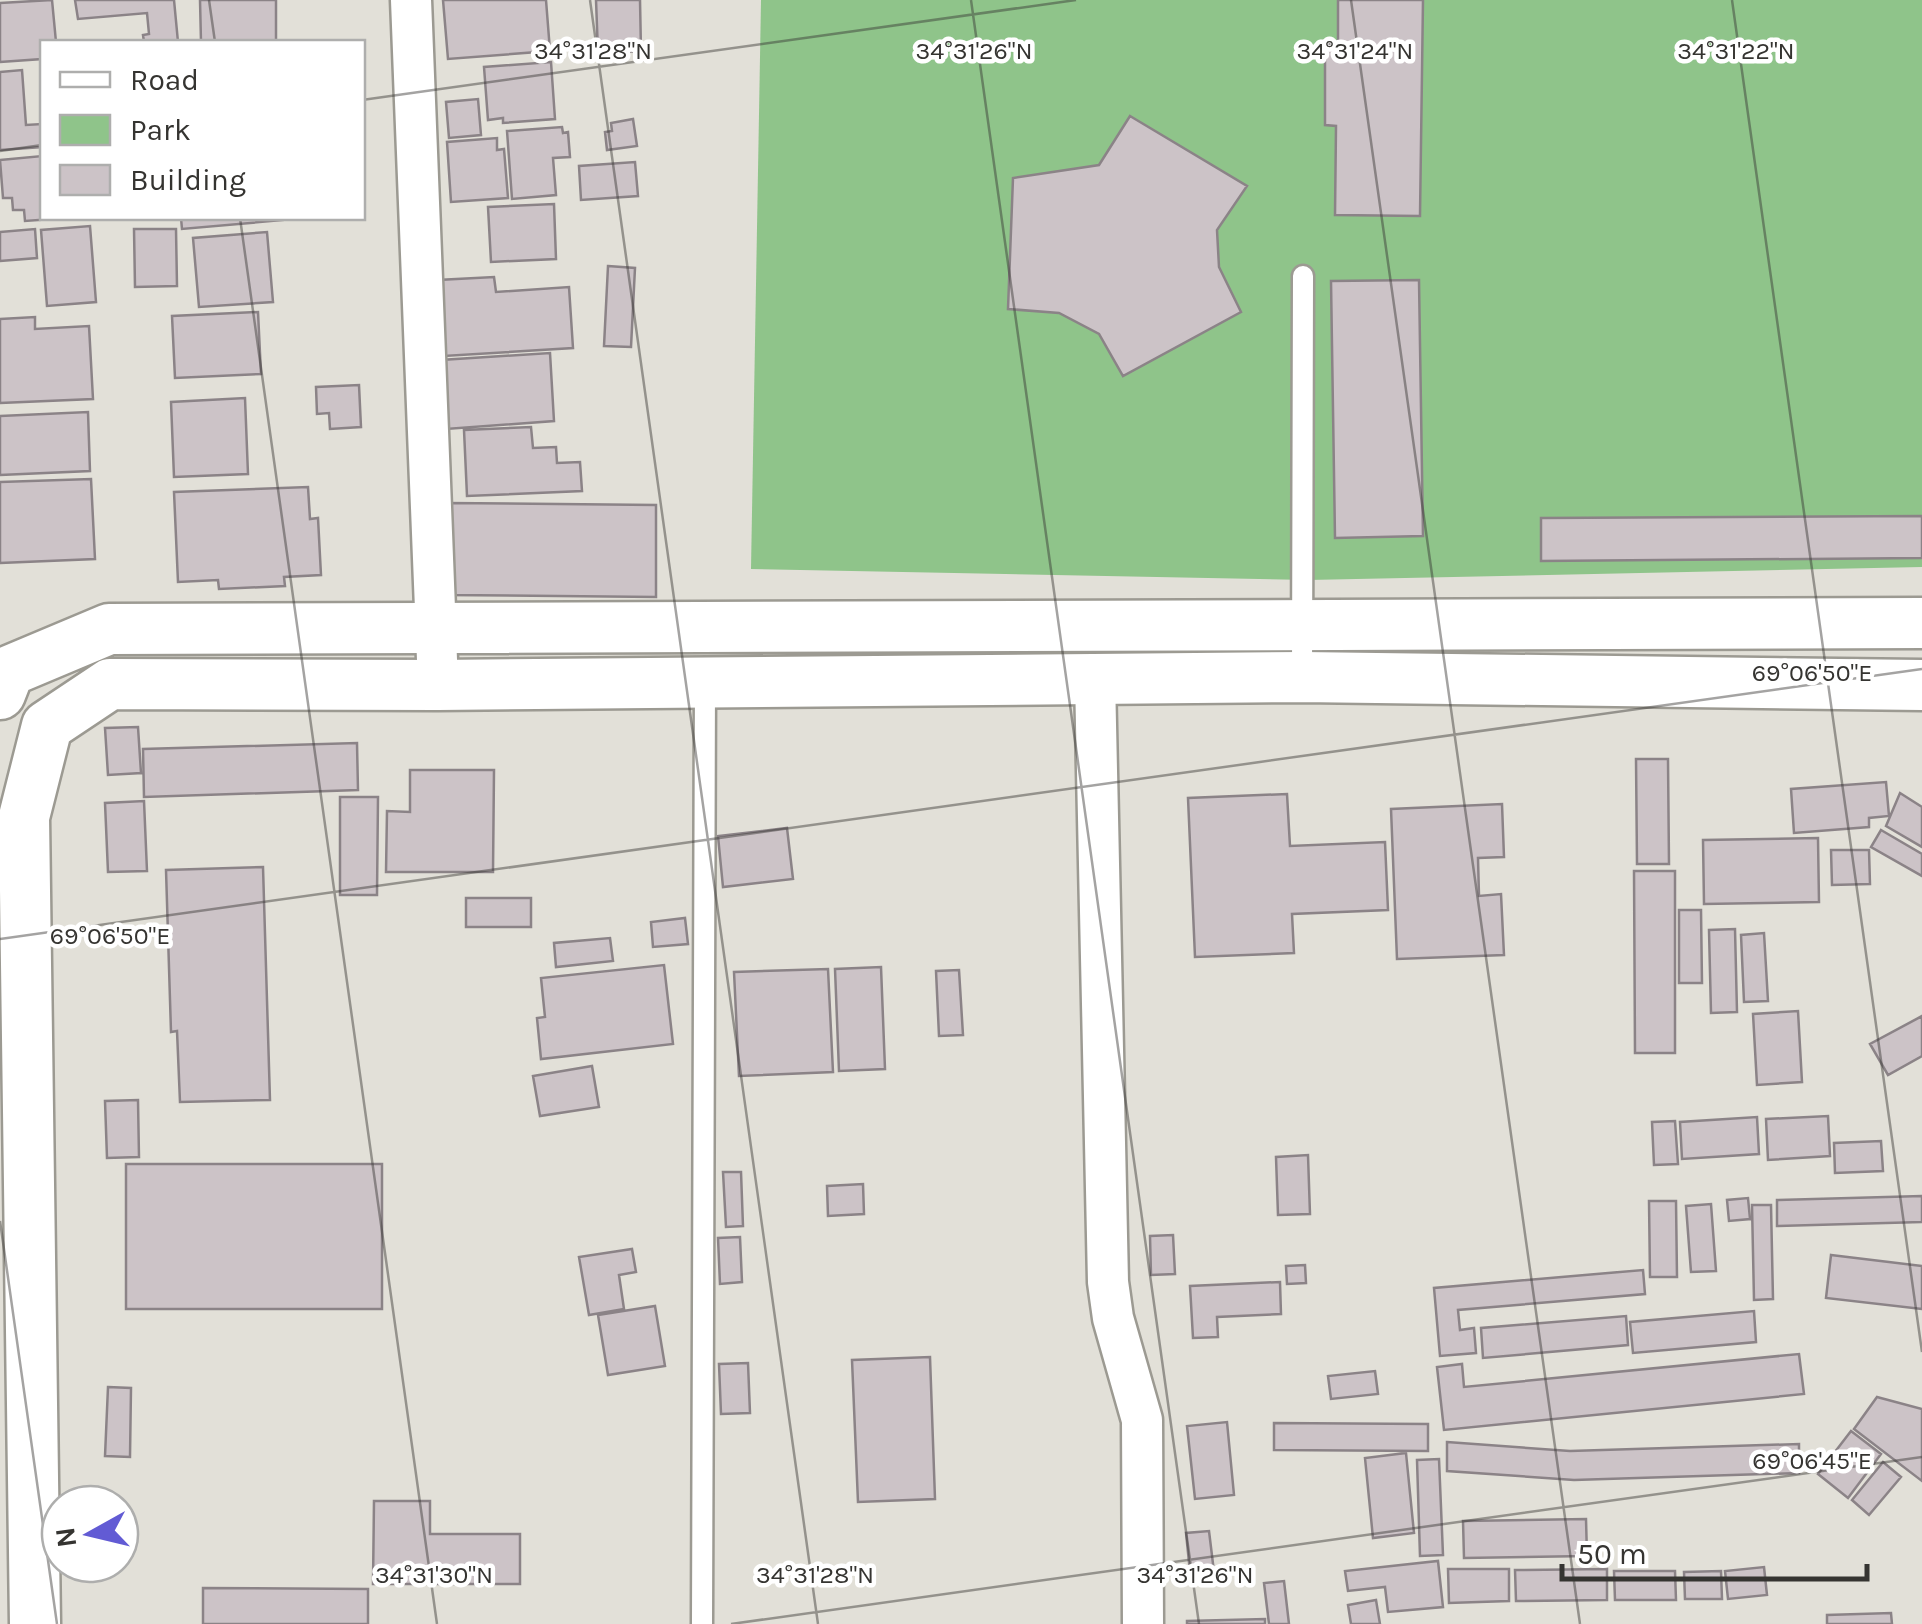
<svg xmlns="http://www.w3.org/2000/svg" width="1922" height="1624" viewBox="0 0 1922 1624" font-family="Karla,sans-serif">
<rect width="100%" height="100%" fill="#e2e0d8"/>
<path fill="#8fc48a" d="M761 0H1922V567L1308 580 751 569Z"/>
<path fill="#ccc3c7" stroke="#8b8387" stroke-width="2.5" d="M52 0 56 42H42V59L0 62V3Z
M75 0H174L178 42H144L143 35 149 34 147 13 78 19Z
M200 0H276V42H201Z
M443 0H546L550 51 448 59Z
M596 0H640L641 51 598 53Z
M1338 0H1423L1420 216 1335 215 1336 126 1325 125V44H1338Z
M551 62 555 119 503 123V118L488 120 484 67Z
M22 70 26 125 42 124V147L0 150V72Z
M478 99 481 135 449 138 446 102Z
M1130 116 1247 186 1217 230 1219 267 1241 312 1123 376 1099 334 1059 313 1008 309 1013 178 1099 165Z
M633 119 637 146 607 150 605 132 612 131 611 123Z
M562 127 563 133 568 132 570 157 553 158 556 195 512 199 507 131Z
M497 138V150L504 149 508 198 451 202 447 142Z
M42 156V218H67L25 221 24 210H13L12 198H3L0 160Z
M635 162 638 196 581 200 579 166Z
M554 204 556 259 491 262 488 207Z
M181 218H282L283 220 182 229Z
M90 226 96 302 47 306 41 230Z
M35 229 37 258 0 261V232Z
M134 229H176L177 286 135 287Z
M267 232 273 302 199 307 193 238Z
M608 266 635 268 631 347 604 346Z
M494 277 496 292 569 287 573 348 444 356 438 280Z
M1419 280 1423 536 1335 538 1331 281Z
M258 312 261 374 175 378 172 316Z
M35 317V329L89 326 93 399 0 403V319Z
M550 353 554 421 446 429 441 360Z
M359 385 361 427 330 429 329 413 317 414 316 387Z
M245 398 248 474 174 477 171 402Z
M88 412 90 471 0 475V416Z
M531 427 533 448 556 447 557 463 580 462 582 491 467 496 464 430Z
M91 479 95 559 0 563V482Z
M308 487 310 519 318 518 321 575 284 577 285 586 219 589 218 580 178 582 174 492Z
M445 503 656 505V597L444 595Z
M1922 516V558L1541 561V518Z
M138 727 141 773 108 775 105 728Z
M357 743 358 790 144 797 143 749Z
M1636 759H1668L1669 864H1637Z
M410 770H494L493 872H386L387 811 410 812Z
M1886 782 1889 816 1869 818V827L1794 833 1791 789Z
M1900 793 1922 807V847L1886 826Z
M1287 794 1290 846 1385 842 1388 910 1292 914 1294 953 1195 957 1188 798Z
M340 797H378L377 895H340Z
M144 801 147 871 108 872 105 803Z
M1502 804 1504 857 1478 858 1479 896 1501 894 1504 955 1397 959 1391 809Z
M787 828 793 879 723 887 718 836Z
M1881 830 1922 854V876L1871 847Z
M1818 838 1819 902 1704 904 1703 840Z
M1831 850H1869L1870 884 1832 885Z
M263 867 270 1100 180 1102 177 1031 171 1032 166 870Z
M1634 871H1675V1053H1635Z
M466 898H531V927H466Z
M1679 910H1701L1702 983H1679Z
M685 918 688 944 653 947 651 922Z
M1735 929 1737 1012 1711 1013 1709 930Z
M1764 933 1768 1001 1744 1002 1741 935Z
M610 938 613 961 556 967 554 943Z
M664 965 673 1044 541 1059 537 1018 545 1017 541 978Z
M881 967 885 1069 839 1071 835 969Z
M828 969 833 1072 739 1076 734 972Z
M959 970 963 1035 939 1036 936 971Z
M1798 1011 1802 1082 1757 1085 1753 1014Z
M1922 1016V1056L1888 1075 1870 1044Z
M592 1066 599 1107 540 1116 533 1076Z
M138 1100 139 1157 107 1158 105 1101Z
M1828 1116 1830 1156 1768 1160 1766 1119Z
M1757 1117 1759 1154 1682 1159 1680 1122Z
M1675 1121 1678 1164 1654 1165 1652 1122Z
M1881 1141 1883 1171 1835 1173 1834 1143Z
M1308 1155 1310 1214 1278 1215 1276 1157Z
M126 1164H382V1309H126Z
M723 1172H741L743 1226 726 1227Z
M863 1184 864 1214 828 1216 827 1186Z
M1922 1196V1222L1777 1226V1200Z
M1748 1198 1750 1219 1729 1221 1727 1200Z
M1649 1201H1676L1677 1277H1650Z
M1711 1204 1716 1271 1691 1272 1686 1206Z
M1752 1205H1771L1773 1299 1754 1300Z
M1173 1235 1175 1274 1151 1275 1150 1236Z
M740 1237 742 1282 720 1284 718 1238Z
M632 1249 636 1272 619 1275 624 1309 589 1315 579 1257Z
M1831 1255 1922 1266V1309L1826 1298Z
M1305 1265 1306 1283 1287 1284 1286 1266Z
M1643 1270 1645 1294 1458 1310 1460 1330 1474 1328 1476 1353 1440 1356 1434 1288Z
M1280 1282 1281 1314 1217 1317 1218 1337 1193 1338 1190 1286Z
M655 1306 665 1366 608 1375 598 1315Z
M1754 1311 1756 1342 1633 1353 1630 1322Z
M1626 1316 1628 1345 1483 1358 1481 1328Z
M1799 1354 1804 1394 1444 1430 1437 1367 1462 1364 1464 1387Z
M930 1357 935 1499 858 1502 852 1360Z
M748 1363 750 1413 721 1414 719 1364Z
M1375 1371 1378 1394 1331 1399 1328 1376Z
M108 1387 131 1388 130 1457 105 1456Z
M1877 1397 1922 1409V1481L1854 1429Z
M1227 1422 1234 1495 1195 1499 1187 1426Z
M1274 1423 1428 1424V1451L1274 1450Z
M1851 1431 1881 1454 1848 1498 1818 1474Z
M1447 1442 1570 1451 1799 1444V1473L1574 1480 1447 1471Z
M1406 1453 1414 1533 1373 1538 1365 1458Z
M1439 1459 1443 1555 1420 1556 1417 1460Z
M1883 1462 1901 1477 1869 1515 1852 1500Z
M374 1501H430V1534H520V1584H373Z
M1586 1519 1587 1556 1464 1558 1463 1521Z
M1209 1531 1215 1580 1191 1582 1186 1533Z
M1438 1561 1443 1607 1388 1612 1385 1587 1348 1591 1345 1571Z
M1764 1567 1767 1595 1728 1599 1725 1571Z
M1448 1569H1509V1601L1449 1603Z
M1607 1569V1600L1516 1601 1515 1570Z
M1614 1571H1675L1676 1600H1615Z
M1721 1571 1722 1599H1685L1684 1572Z
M1284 1581 1289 1624H1269L1264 1583Z
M203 1588 368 1589V1624H203Z
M1376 1600 1380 1624H1351L1348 1605Z
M1891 1613 1892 1624H1827V1615Z
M1265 1619V1624H1187V1621Z"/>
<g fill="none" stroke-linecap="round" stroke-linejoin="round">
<defs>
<path id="service" d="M1302 677 1303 276
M702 1624 705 681"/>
<path id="minor" d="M411 0 438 685
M1095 678 1108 1282 1113 1318 1142 1420 1143 1624"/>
<path id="tertiary" d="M0 694 9 671 109 629 1922 623
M35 1624 24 817 47 726 110 684 438 685 1302 677 1922 685"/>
</defs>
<use href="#service" stroke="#9c9a92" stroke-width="25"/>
<use href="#minor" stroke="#9c9a92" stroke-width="45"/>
<use href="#tertiary" stroke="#9c9a92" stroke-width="55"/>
<use href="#service" stroke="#fff" stroke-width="20"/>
<use href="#minor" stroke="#fff" stroke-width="40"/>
<use href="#tertiary" stroke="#fff" stroke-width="50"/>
</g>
<path fill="none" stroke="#353431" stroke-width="2.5" stroke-opacity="0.45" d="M209 0 215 42M590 0 818 1624M971 0 1199 1624M1351 0 1580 1624M1732 0 1922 1352M362 100 1076 0M0 151 42 145M240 218 437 1624M0 939 1922 669M0 1221 57 1624M731 1624 1922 1457"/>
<g font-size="25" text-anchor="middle" fill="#353431" stroke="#fff" stroke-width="9" stroke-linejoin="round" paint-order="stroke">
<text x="593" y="59">34°31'28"N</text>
<text x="974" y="59">34°31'26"N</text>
<text x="1355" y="59">34°31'24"N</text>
<text x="1736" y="59">34°31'22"N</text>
<text x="1812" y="681">69°06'50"E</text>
<text x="110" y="944">69°06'50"E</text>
<text x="1812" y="1469">69°06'45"E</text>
<text x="434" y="1583">34°31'30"N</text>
<text x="815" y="1583">34°31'28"N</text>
<text x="1195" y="1583">34°31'26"N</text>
</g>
<rect x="40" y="40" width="325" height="180" fill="#ffffff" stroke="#aeaead" stroke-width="2.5"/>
<rect x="60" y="72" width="50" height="15" fill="#ffffff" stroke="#aeaead" stroke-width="2.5"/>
<text x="130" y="90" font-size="30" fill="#353431">Road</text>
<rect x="60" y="115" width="50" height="30" fill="#8fc48a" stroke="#aeaead" stroke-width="2.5"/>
<text x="130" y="140" font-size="30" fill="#353431">Park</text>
<rect x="60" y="165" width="50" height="30" fill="#ccc3c7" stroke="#aeaead" stroke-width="2.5"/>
<text x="130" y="190" font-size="30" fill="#353431">Building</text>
<g transform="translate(90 1534) rotate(262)"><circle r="48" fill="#ffffff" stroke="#aeaead" stroke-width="2.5"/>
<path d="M0-8L18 38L0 25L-18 38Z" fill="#625bd4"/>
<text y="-15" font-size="28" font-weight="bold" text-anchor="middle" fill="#353431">N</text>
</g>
<path d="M1562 1564v15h305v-15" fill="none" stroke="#353431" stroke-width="5"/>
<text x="1577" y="1564" font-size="30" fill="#353431" stroke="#ffffff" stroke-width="8" paint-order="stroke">50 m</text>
</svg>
